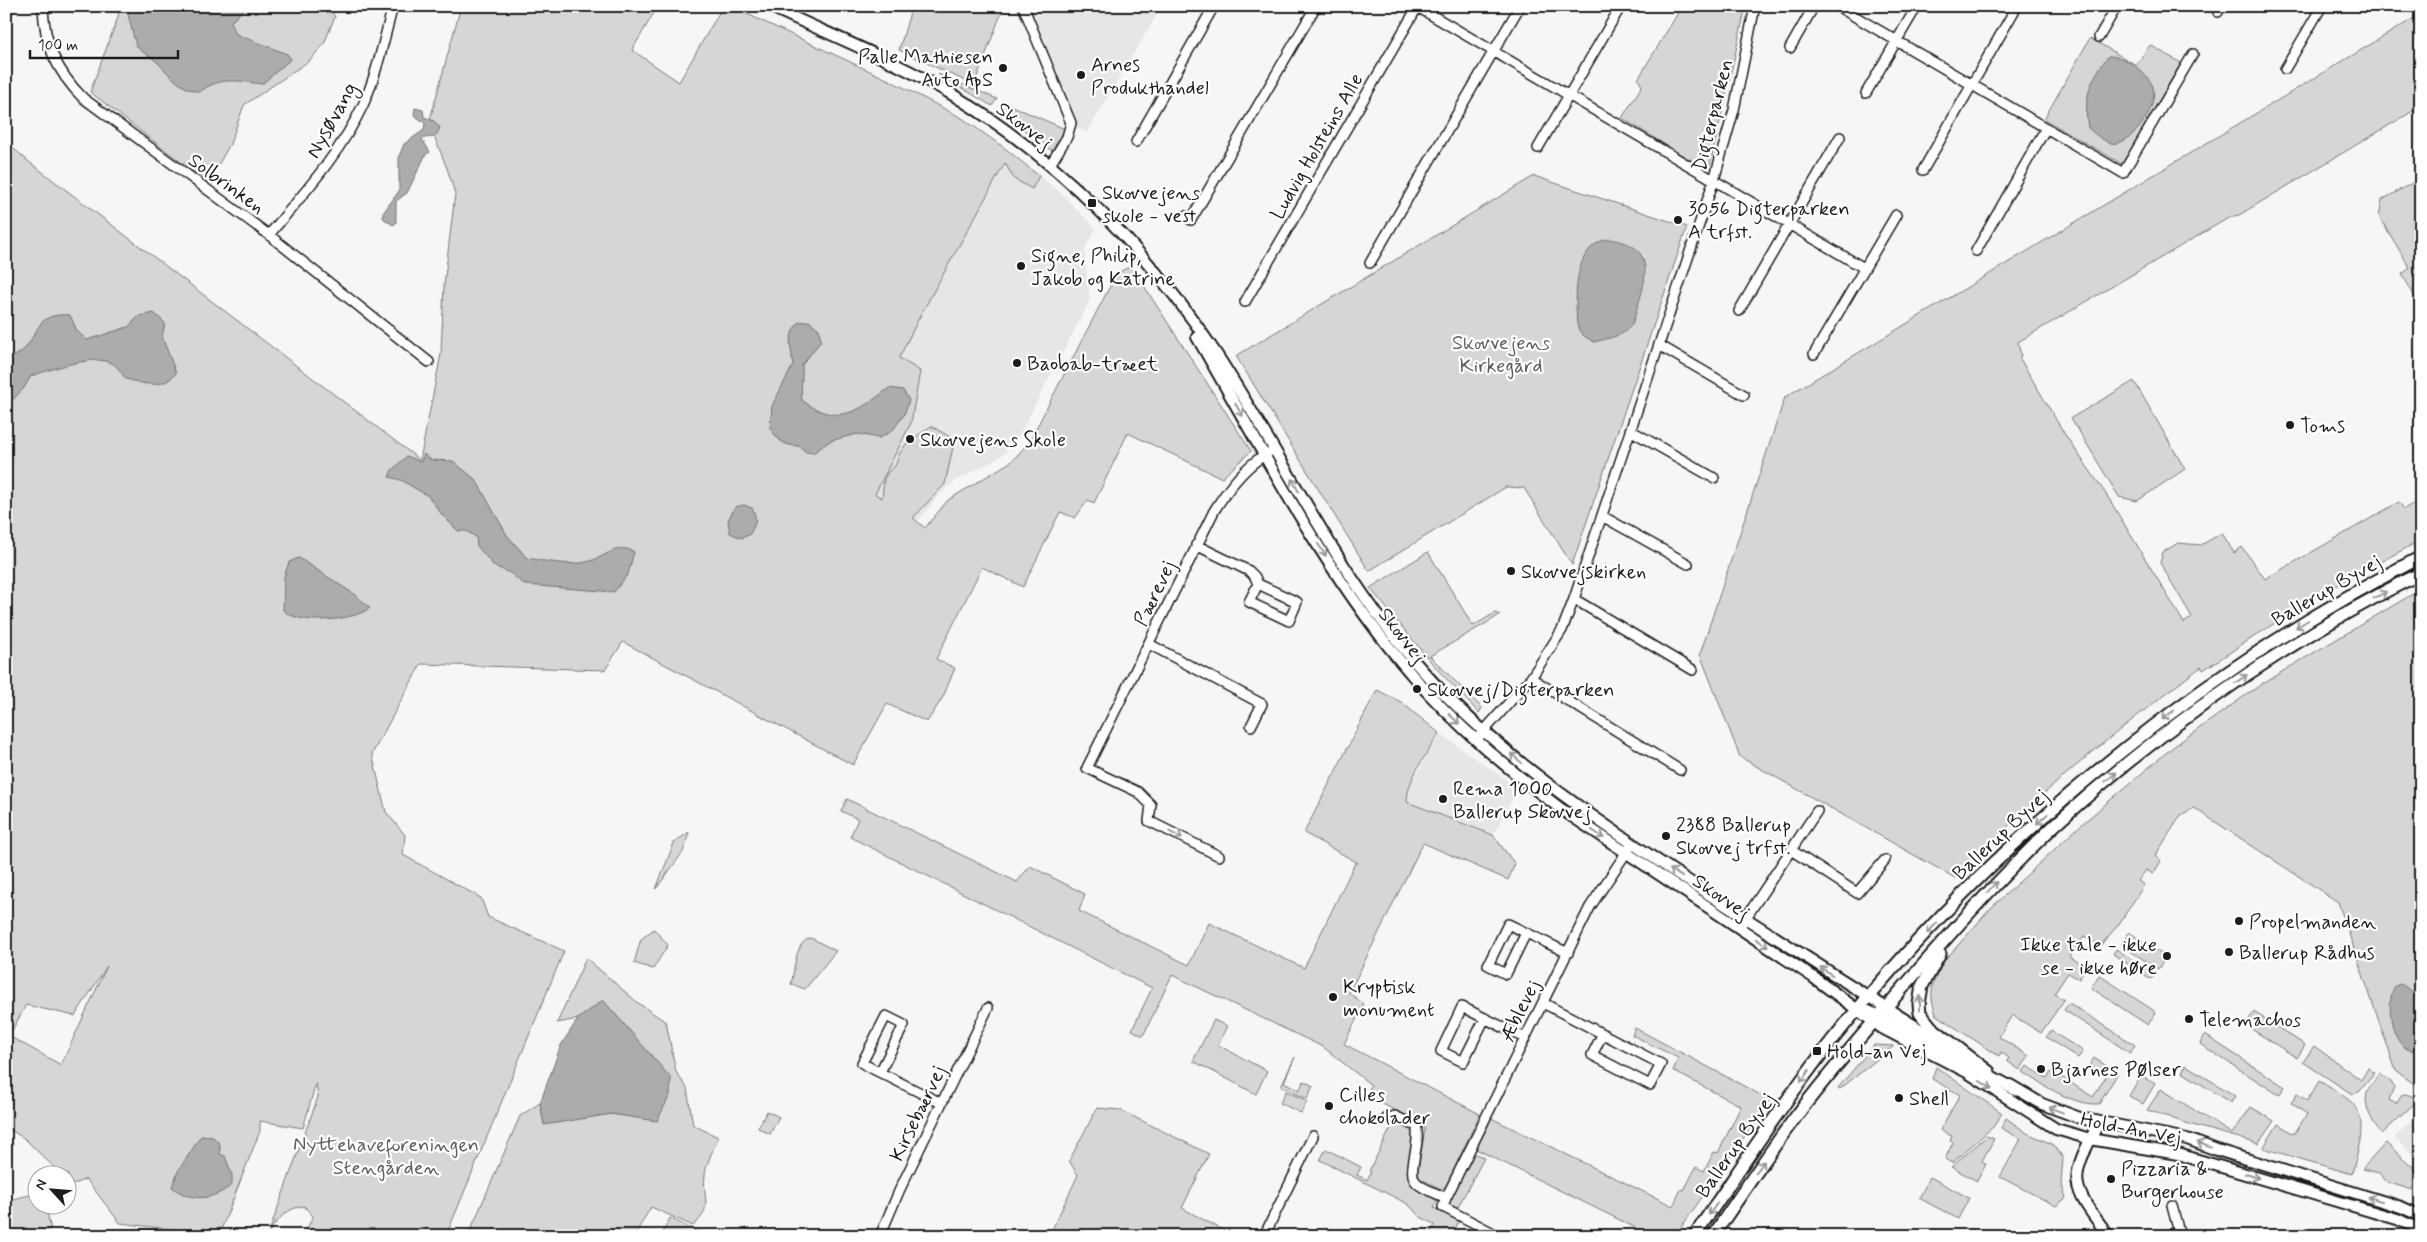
<svg xmlns="http://www.w3.org/2000/svg" width="2427" height="1242" viewBox="0 0 2427 1242" font-family="Mynerve,sans-serif">
<rect width="100%" height="100%" fill="#f6f6f6"/>
<filter id="ink" filterUnits="userSpaceOnUse"><feTurbulence type="fractalNoise" baseFrequency=".02" numOctaves="2"/><feDisplacementMap in="SourceGraphic" scale="10" xChannelSelector="R" yChannelSelector="G"/><feConvolveMatrix kernelMatrix="1 2 1 2 8 2 1 2 1" color-interpolation-filters="sRGB"/></filter>
<g filter="url(#ink)">
<path fill="#e6e6e6" d="M1028 6H1162L1087 133 1077 128Z
M970 125 1001 145 1062 194 1096 229 1086 246 1085 258 1090 300 1020 434 1013 445 1000 457 954 482 939 495 916 524 838 522Z
M1439 733 1518 788 1493 835 1407 802V793L1414 778Z
M2421 1111V1162L2394 1138Z"/>
<path fill="#d6d6d6" stroke="#797979" fill-rule="evenodd" d="M119 6H325L335 16 324 44 309 61 244 105 230 144 208 183 90 92 118 17Z
M461 6H658L632 50 679 82 723 6H730L889 80 962 118 1006 149 1039 176 1032 189 1014 179 1005 163 920 316 899 358 920 371 911 423 875 494 882 498 884 479 888 472 895 466 900 453 906 444 931 426 957 441 953 447 945 484 913 518 925 528 948 500 1012 461 1029 442 1109 288 1121 271 1131 266 1251 451 1222 478 1128 433 1094 503 1088 500 1075 518 1060 512 1023 587 982 567 936 659 955 668 943 697 927 722 887 704 853 765 623 642 605 670 421 664 372 754 386 812 405 835 403 855 481 898 488 917 564 951 446 1236H299L305 1233 313 1216 304 1206C287 1208 279 1218 269 1232L318 1097 316 1083 303 1128 260 1121V1131L219 1235 120 1223 86 1179 72 1185 68 1181V1174H61L25 1139 6 1127V142L28 161 420 460 441 354 444 285 455 194 448 171 429 123ZM107 966 61 1065 9 1036 26 1005 75 1016Z
M912 6H1004L974 85 899 50Z
M1674 6H1746L1710 165 1703 168 1622 118 1642 86 1638 79 1678 13 1672 9Z
M2421 14V112L2413 111 2239 215 2230 217 2018 342 2021 356 2019 357 2064 433 2106 494 2184 623 2192 617 2160 563 2163 552 2178 543 2201 545 2222 533 2234 553 2242 547 2265 579 2399 502 2404 509 2421 499V540L2312 599 2203 670 2201 667C2114 732 2031 800 1955 878L1740 757 1700 654 1785 397Z
M2090 38 2136 65 2150 45 2181 63 2122 164 2044 119Z
M938 74 997 99 992 106Z
M1003 102 1065 129 1052 151 999 111Z
M1534 176 1687 227 1572 565 1524 488 1506 487 1369 571 1236 356Z
M2421 178V304H2419L2402 274 2410 268 2379 216 2382 200Z
M2134 381 2185 469 2137 501 2119 497 2071 418Z
M1428 552 1473 626 1495 613 1500 615 1430 656 1482 708 1479 713 1436 668 1370 588Z
M2421 589V1089L2396 1071 2338 902 2194 808 2181 815 2155 856 2161 861 2153 874 2146 870 2138 881 2144 885 2119 924 2100 946 2084 936 2070 957 2086 967 2079 979 2068 973 2054 994 2064 1000 2041 1033 2012 1015 1999 1037 2029 1056 2020 1070 2007 1061 2009 1058 2001 1052 1999 1056 1936 1015 1932 1000V986L1943 962 1992 907 2082 824 2173 747 2263 683Z
M1377 690 1401 702 1439 733C1428 753 1407 778 1407 802L1493 835 1515 864 1508 880 1423 843 1349 993 1364 1004 1344 1044 1480 1114 1446 1186 1441 1189 1417 1177 1425 1129 1423 1124 1366 1096 1371 1085 1323 1047 1172 975 1143 1036 1132 1030 1152 988 850 837 858 819 841 811 847 799 1017 882 1030 866 1085 894 1079 911 1189 965 1209 923 1304 968 1355 863H1358L1304 833Z
M689 832 683 852 656 889 674 843Z
M654 929 668 945 653 969 634 963 641 939Z
M2129 932 2166 957 2158 969 2121 945Z
M811 938 836 951 805 989 791 984C795 971 794 942 811 938Z
M2116 949 2154 974 2151 979 2113 954Z
M586 958 638 1003 666 1022 676 1072 687 1088 693 1125 718 1137C714 1149 706 1163 705 1175 702 1197 714 1208 693 1226L651 1207 634 1236H468L520 1116 540 1103 544 1124 611 1114 657 1120 603 1001 578 1019 557 1023Z
M2099 975 2156 1012 2148 1025 2091 988Z
M2069 1003 2135 1045 2130 1053 2064 1010Z
M2254 1012 2305 1045 2297 1058 2245 1025Z
M1214 1020 1227 1026 1218 1045 1267 1071 1256 1094 1193 1061Z
M1635 1028 1770 1100 1675 1236H1637L1640 1230 1476 1149 1491 1118 1673 1206 1681 1189 1684 1190 1696 1167 1704 1171 1714 1152 1718 1153 1741 1106 1673 1071 1678 1058 1632 1035Z
M2051 1031 2083 1051 2078 1058 2046 1037Z
M2205 1035 2285 1087 2279 1095 2200 1044Z
M1874 1045 1894 1046 1840 1089 1838 1088Z
M2314 1046 2361 1080 2368 1068 2375 1073 2359 1092 2352 1094 2303 1062Z
M1295 1057 1284 1082 1299 1090 1304 1081 1313 1086 1307 1099 1281 1086Z
M2094 1058 2118 1073 2099 1104C2072 1105 2045 1086 2023 1072L2027 1066 2047 1078 2052 1071 2093 1097 2106 1076 2089 1066Z
M2186 1065 2235 1096 2231 1103 2182 1072Z
M1936 1067 2002 1113 1994 1126 1952 1163 1945 1159 1953 1142 1950 1141 1952 1136 1940 1130 1960 1095 1932 1079Z
M2380 1074 2391 1082 2394 1087 2389 1100 2396 1104 2402 1095 2406 1094 2414 1097 2416 1102 2382 1134C2373 1123 2362 1106 2368 1090 2370 1085 2376 1079 2380 1074Z
M2141 1075 2155 1084 2143 1104 2129 1096Z
M2319 1081C2329 1087 2340 1093 2349 1100 2371 1118 2357 1152 2352 1174L2263 1148 2278 1124 2294 1134 2307 1114 2291 1103 2297 1094 2307 1101Z
M2161 1089 2232 1134 2251 1107 2274 1121 2258 1144C2235 1136 2212 1131 2189 1124 2175 1120 2162 1114 2147 1110Z
M1286 1091 1307 1101 1301 1113 1280 1103Z
M1097 1108 1120 1110 1209 1154 1182 1208 1234 1236H1049L1078 1175 1069 1161Z
M767 1111 779 1117 770 1134 758 1128Z
M2006 1118 2027 1133 2054 1145 2063 1158 2061 1182 2066 1198 2056 1206 2000 1177 2021 1139 2001 1128Z
M1395 1120 1414 1130 1416 1134C1407 1175 1396 1179 1437 1199L1434 1208 1459 1221 1452 1236H1429L1435 1225 1419 1216 1408 1204 1320 1160 1326 1149 1361 1167 1357 1175 1367 1180 1371 1172 1369 1171Z
M1987 1136 1994 1139 1982 1161 1986 1164 1977 1181 1951 1167Z
M2386 1143 2413 1167 2416 1174 2412 1190 2387 1182 2379 1173 2362 1169Z
M1472 1152 1484 1158 1457 1209 1450 1206 1448 1202Z
M1930 1177 1969 1198 1958 1219 1919 1198Z
M37 1193 38 1204 45 1205 51 1229 25 1236H6V1201Z
M670 1218 706 1236H661Z"/>
<path fill="#acacac" stroke="#727272" d="M126 6H247L231 22 236 34 287 54 291 59 262 84C239 81 219 76 200 92 180 89 171 76 158 63 152 56 142 53 136 46Z
M2108 56C2120 56 2129 61 2139 69 2144 74 2151 80 2153 87 2158 106 2137 138 2118 143 2108 146 2095 134 2088 128 2083 97 2090 81 2108 56Z
M415 108 423 110 424 117 434 121 440 128C434 142 432 135 422 139L430 152 426 154 407 193 396 201V223L393 225 383 218V213L399 191V156L404 144 424 130 425 123 414 115Z
M1609 239C1652 244 1649 272 1638 305 1635 314 1634 324 1627 330 1619 337 1605 339 1594 342 1590 339 1584 337 1581 333 1575 326 1577 315 1576 307 1576 281 1578 244 1609 239Z
M154 313 165 323 162 337 176 373C163 390 144 384 126 379 121 373 117 364 109 362 90 355 50 370 31 376L24 388 7 406 6 361C12 357 22 353 26 347 41 327 38 313 70 315L77 331 87 340 128 327 139 316Z
M809 321 819 329 821 341 802 365C803 378 800 387 802 400 837 427 858 412 889 388L903 390 909 400 904 415 892 431 879 438 857 434 830 441 813 453 806 452 799 446C783 446 778 440 770 428L772 406 793 365 790 342 793 330 799 322Z
M424 454 431 460 453 461 476 480 507 535 527 558C546 561 571 567 590 561 606 557 618 542 634 552L628 574 614 592 525 585 510 573 494 566 477 546 476 537 466 531H458L443 516 428 496 401 480 389 477 392 470 407 456 421 462Z
M744 505 752 508C758 519 756 524 749 535L741 538 730 533 728 520 735 507Z
M299 558 357 596 370 608C353 621 298 626 283 610L284 577 289 562Z
M2401 984 2421 997V1049C2392 1060 2384 1003 2395 986Z
M603 1000 671 1078 670 1095 657 1121 611 1114 544 1125 540 1103 561 1045 578 1019Z
M201 1136 213 1137 220 1144V1154L225 1156 232 1175V1185C213 1200 192 1203 172 1187L178 1171Z"/>
<g fill="none" stroke-linecap="round" stroke-linejoin="round">
<path stroke="#727272" stroke-width="3" d="M6 436 8 444 6 462"/>
<defs>
<path id="minor" d="M43 6C44 44 57 72 83 98L269 235 429 362
M1023 6 1071 123 1067 137 1050 165
M1416 6 1864 268
M1837 6 2123 173 2193 54
M2413 6H2418
M2218 12 2221 6
M2099 37 2117 6
M1790 48 1814 6
M2285 69 2322 6
M1866 93 1917 6
M1136 142 1214 6
M1538 148 1621 6
M1923 170 2017 6
M1185 216 1191 220 1316 6
M269 235C303 194 340 154 363 105 377 74 384 39 393 6
M1976 251 2046 128
M1370 263 1520 6
M1245 302 1418 6
M1739 311 1840 137
M1659 345 1744 395
M1814 354 1896 215
M1630 430 1714 478
M1602 516 1688 564
M1196 545 1249 571 1255 577 1258 584 1297 602 1289 621 1249 602 1258 584
M1574 599 1693 670
M1149 644 1262 704 1251 726
M1531 678 1680 770
M1476 740 1531 678 1562 630 1574 599 1714 180 1734 110 1755 6
M1791 850 1857 893 1885 860
M1219 856 1149 821 1151 805 1138 792 1087 768 1214 511C1227 490 1246 465 1268 453
M1739 928 1817 811
M1526 933 1506 974 1488 965 1508 924 1568 953
M1543 1003 1661 1064 1650 1085 1592 1055 1602 1035
M1485 1018 1463 1062 1441 1051 1462 1007 1525 1038
M880 1072 904 1025 886 1016 862 1063 871 1068 941 1103
M1386 1119 1395 1116 1416 1126C1422 1144 1405 1173 1417 1183 1424 1190 1437 1193 1446 1198
M2172 1206 2180 1236
M880 1236 900 1189 988 1008
M1264 1236 1313 1136
M1499 1236 1443 1207 1446 1198 1590 907 1632 844"/>
<path id="tertiary" d="M769 6C832 36 899 62 958 98 1061 162 1148 251 1215 352 1284 457 1337 575 1422 670 1497 754 1593 818 1687 880 1775 938 1864 994 1953 1050
M1197 337C1263 451 1325 574 1412 675 1456 726 1508 769 1561 809L1813 977 1882 1028 1967 1072 2056 1129 2090 1139 2178 1154 2397 1219 2421 1230
M2010 1085 2042 1104 2080 1118 2187 1139 2217 1150 2401 1207 2421 1216
M2099 1122C2069 1181 2068 1183 2109 1236
M105 1236H166"/>
<path id="secondary" d="M1940 954 1922 986 1919 1004 1920 1013 1931 1027 1989 1072
M1857 1010 1867 1011 1879 1016 2016 1090
M1694 1236C1744 1164 1791 1089 1847 1022 2004 831 2201 670 2421 557
M1713 1236C1736 1202 1759 1168 1783 1134 1825 1076 1874 1022 1921 967 1964 918 2008 869 2056 824 2165 725 2290 639 2421 573"/>
</defs>
<use href="#minor" stroke="#1c1c1c" stroke-width="12"/>
<use href="#tertiary" stroke="#1c1c1c" stroke-width="14"/>
<use href="#secondary" stroke="#1c1c1c" stroke-width="15"/>
<use href="#minor" stroke="#fff" stroke-width="9"/>
<use href="#tertiary" stroke="#fff" stroke-width="10"/>
<use href="#secondary" stroke="#fff" stroke-width="11"/>
</g>
<defs><path id="oneway-shaft" d="M-6 0H5M1.5-3L5.5 0L1.5 3" fill="none" stroke-width="1.6" stroke-linecap="round" stroke-linejoin="round" transform="scale(1.25)"/></defs>
<g stroke="#999">
<use href="#oneway-shaft" transform="translate(1239 410) rotate(60)"/>
<use href="#oneway-shaft" transform="translate(1295 485) rotate(-120)"/>
<use href="#oneway-shaft" transform="translate(1322 550) rotate(57)"/>
<use href="#oneway-shaft" transform="translate(2380 595) rotate(-28)"/>
<use href="#oneway-shaft" transform="translate(2302 624) rotate(148)"/>
<use href="#oneway-shaft" transform="translate(2241 679) rotate(-35)"/>
<use href="#oneway-shaft" transform="translate(2168 715) rotate(143)"/>
<use href="#oneway-shaft" transform="translate(1454 719) rotate(44)"/>
<use href="#oneway-shaft" transform="translate(1516 758) rotate(-140)"/>
<use href="#oneway-shaft" transform="translate(2111 777) rotate(-40)"/>
<use href="#oneway-shaft" transform="translate(2042 819) rotate(138)"/>
<use href="#oneway-shaft" transform="translate(1598 834) rotate(34)"/>
<use href="#oneway-shaft" transform="translate(1176 835) rotate(27)"/>
<use href="#oneway-shaft" transform="translate(1676 873) rotate(-147)"/>
<use href="#oneway-shaft" transform="translate(1992 887) rotate(-48)"/>
<use href="#oneway-shaft" transform="translate(1932 928) rotate(133)"/>
<use href="#oneway-shaft" transform="translate(1762 943) rotate(34)"/>
<use href="#oneway-shaft" transform="translate(1826 971) rotate(-147)"/>
<use href="#oneway-shaft" transform="translate(1920 1003) rotate(-90)"/>
<use href="#oneway-shaft" transform="translate(1805 1076) rotate(125)"/>
<use href="#oneway-shaft" transform="translate(1986 1085) rotate(33)"/>
<use href="#oneway-shaft" transform="translate(2056 1110) rotate(-159)"/>
<use href="#oneway-shaft" transform="translate(2204 1145) rotate(-159)"/>
<use href="#oneway-shaft" transform="translate(1760 1167) rotate(-55)"/>
<use href="#oneway-shaft" transform="translate(2252 1176) rotate(17)"/>
<use href="#oneway-shaft" transform="translate(2375 1199) rotate(-163)"/>
<use href="#oneway-shaft" transform="translate(1713 1209) rotate(125)"/>
</g>
</g>
<g fill="#1c1c1c" stroke="#fff" stroke-width="2">
<circle cx="1003" cy="68" r="5"/>
<circle cx="1081" cy="75" r="5"/>
<rect x="1087" y="198" width="10" height="10" rx="2.5"/>
<circle cx="1678" cy="220" r="5"/>
<circle cx="1021" cy="266" r="5"/>
<circle cx="1017" cy="363" r="5"/>
<circle cx="2290" cy="425" r="5"/>
<circle cx="910" cy="439" r="5"/>
<circle cx="1511" cy="571" r="5"/>
<circle cx="1417" cy="689" r="5"/>
<circle cx="1443" cy="799" r="5"/>
<circle cx="1666" cy="836" r="5"/>
<circle cx="2239" cy="921" r="5"/>
<circle cx="2229" cy="952" r="5"/>
<circle cx="2167" cy="956" r="5"/>
<circle cx="1333" cy="997" r="5"/>
<circle cx="2189" cy="1019" r="5"/>
<rect x="1812" y="1046" width="10" height="10" rx="2.5"/>
<circle cx="2041" cy="1069" r="5"/>
<circle cx="1899" cy="1098" r="5"/>
<circle cx="1329" cy="1106" r="5"/>
<circle cx="2111" cy="1179" r="5"/>
</g>
<g text-anchor="middle" stroke-width="4.5" stroke-linejoin="round" paint-order="stroke">
<g font-size="20" fill="#1c1c1c" stroke="#fff" text-anchor="start">
<text x="993" y="63" text-anchor="end">Palle Mathiesen<tspan x="993" dy="23">Auto ApS</tspan></text>
<text x="1091" y="71">Arnes<tspan x="1091" dy="23">Produkthandel</tspan></text>
<text x="1102" y="199">Skovvejens<tspan x="1102" dy="23">skole - vest</tspan></text>
<text x="1688" y="215">3056 Digterparken<tspan x="1688" dy="23">A trfst.</tspan></text>
<text x="1031" y="262">Signe, Philip,<tspan x="1031" dy="23">Jakob og Katrine</tspan></text>
<text x="1027" y="370">Baobab-træet</text>
<text x="2300" y="432">Toms</text>
<text x="920" y="446">Skovvejens Skole</text>
<text x="1521" y="578">Skovvejskirken</text>
<text x="1427" y="696">Skovvej/Digterparken</text>
<text x="1453" y="795">Rema 1000<tspan x="1453" dy="23">Ballerup Skovvej</tspan></text>
<text x="1676" y="831">2388 Ballerup<tspan x="1676" dy="23">Skovvej trfst.</tspan></text>
<text x="2249" y="928">Propelmanden</text>
<text x="2157" y="951" text-anchor="end">Ikke tale - ikke<tspan x="2157" dy="23">se - ikke høre</tspan></text>
<text x="2239" y="959">Ballerup Rådhus</text>
<text x="1343" y="993">Kryptisk<tspan x="1343" dy="23">monument</tspan></text>
<text x="2199" y="1026">Telemachos</text>
<text x="1827" y="1058">Hold-an Vej</text>
<text x="2051" y="1076">Bjarnes Pølser</text>
<text x="1339" y="1101">Cilles<tspan x="1339" dy="23">chokolader</tspan></text>
<text x="1909" y="1105">Shell</text>
<text x="2121" y="1175">Pizzaria &amp;<tspan x="2121" dy="23">Burgerhouse</tspan></text>
</g>
<g font-size="20" fill="#1c1c1c" stroke="#fff">
<text transform="translate(1712 115) rotate(-76)" y="7">Digterparken</text>
<text transform="translate(331 120) rotate(-61)" y="7">Nysøvang</text>
<text transform="translate(1025 125) rotate(37)" y="7">Skovvej</text>
<text transform="translate(1316 146) rotate(-60)" y="7">Ludvig Holsteins Alle</text>
<text transform="translate(227 183) rotate(36)" y="7">Solbrinken</text>
<text transform="translate(2326 590) rotate(-30)" y="7">Ballerup Byvej</text>
<text transform="translate(1154 593) rotate(-64)" y="7">Pærevej</text>
<text transform="translate(1403 635) rotate(52)" y="7">Skovvej</text>
<text transform="translate(2000 834) rotate(-43)" y="7">Ballerup Byvej</text>
<text transform="translate(1722 896) rotate(34)" y="7">Skovvej</text>
<text transform="translate(1519 1010) rotate(-63)" y="7">Æblevej</text>
<text transform="translate(917 1113) rotate(-64)" y="7">Kirsebærvej</text>
<text transform="translate(2131 1128) rotate(11)" y="7">Hold-An Vej</text>
<text transform="translate(1735 1145) rotate(-55)" y="7">Ballerup Byvej</text>
</g>
<g font-size="20" fill="#5d5d5d" stroke="#fff">
<text x="1501" y="349">Skovvejens<tspan x="1501" dy="23">Kirkegård</tspan></text>
<text x="386" y="1151">Nyttehaveforeningen<tspan x="386" dy="23">Stengården</tspan></text>
</g>
</g>
<rect width="2427" height="1242" fill="none" stroke="#fff" stroke-width="25"/>
<rect x="12" y="12" width="2402" height="1217" fill="none" stroke="#1c1c1c" stroke-width="2" filter="url(#ink)"/>
<g transform="translate(52 1190) rotate(296)"><circle r="24" fill="#ffffff" stroke="#a4a4a4"/>
<path d="M0-4L9 19L0 12L-9 19Z" fill="#1c1c1c"/>
<text y="-8" font-size="14" font-weight="bold" text-anchor="middle" fill="#1c1c1c">N</text>
</g>
<path d="M30 50v8h148v-8" fill="none" stroke="#1c1c1c" stroke-width="2.5"/>
<text x="38" y="50" font-size="15" fill="#1c1c1c" stroke="#ffffff" stroke-width="4" paint-order="stroke">100 m</text>
</svg>
